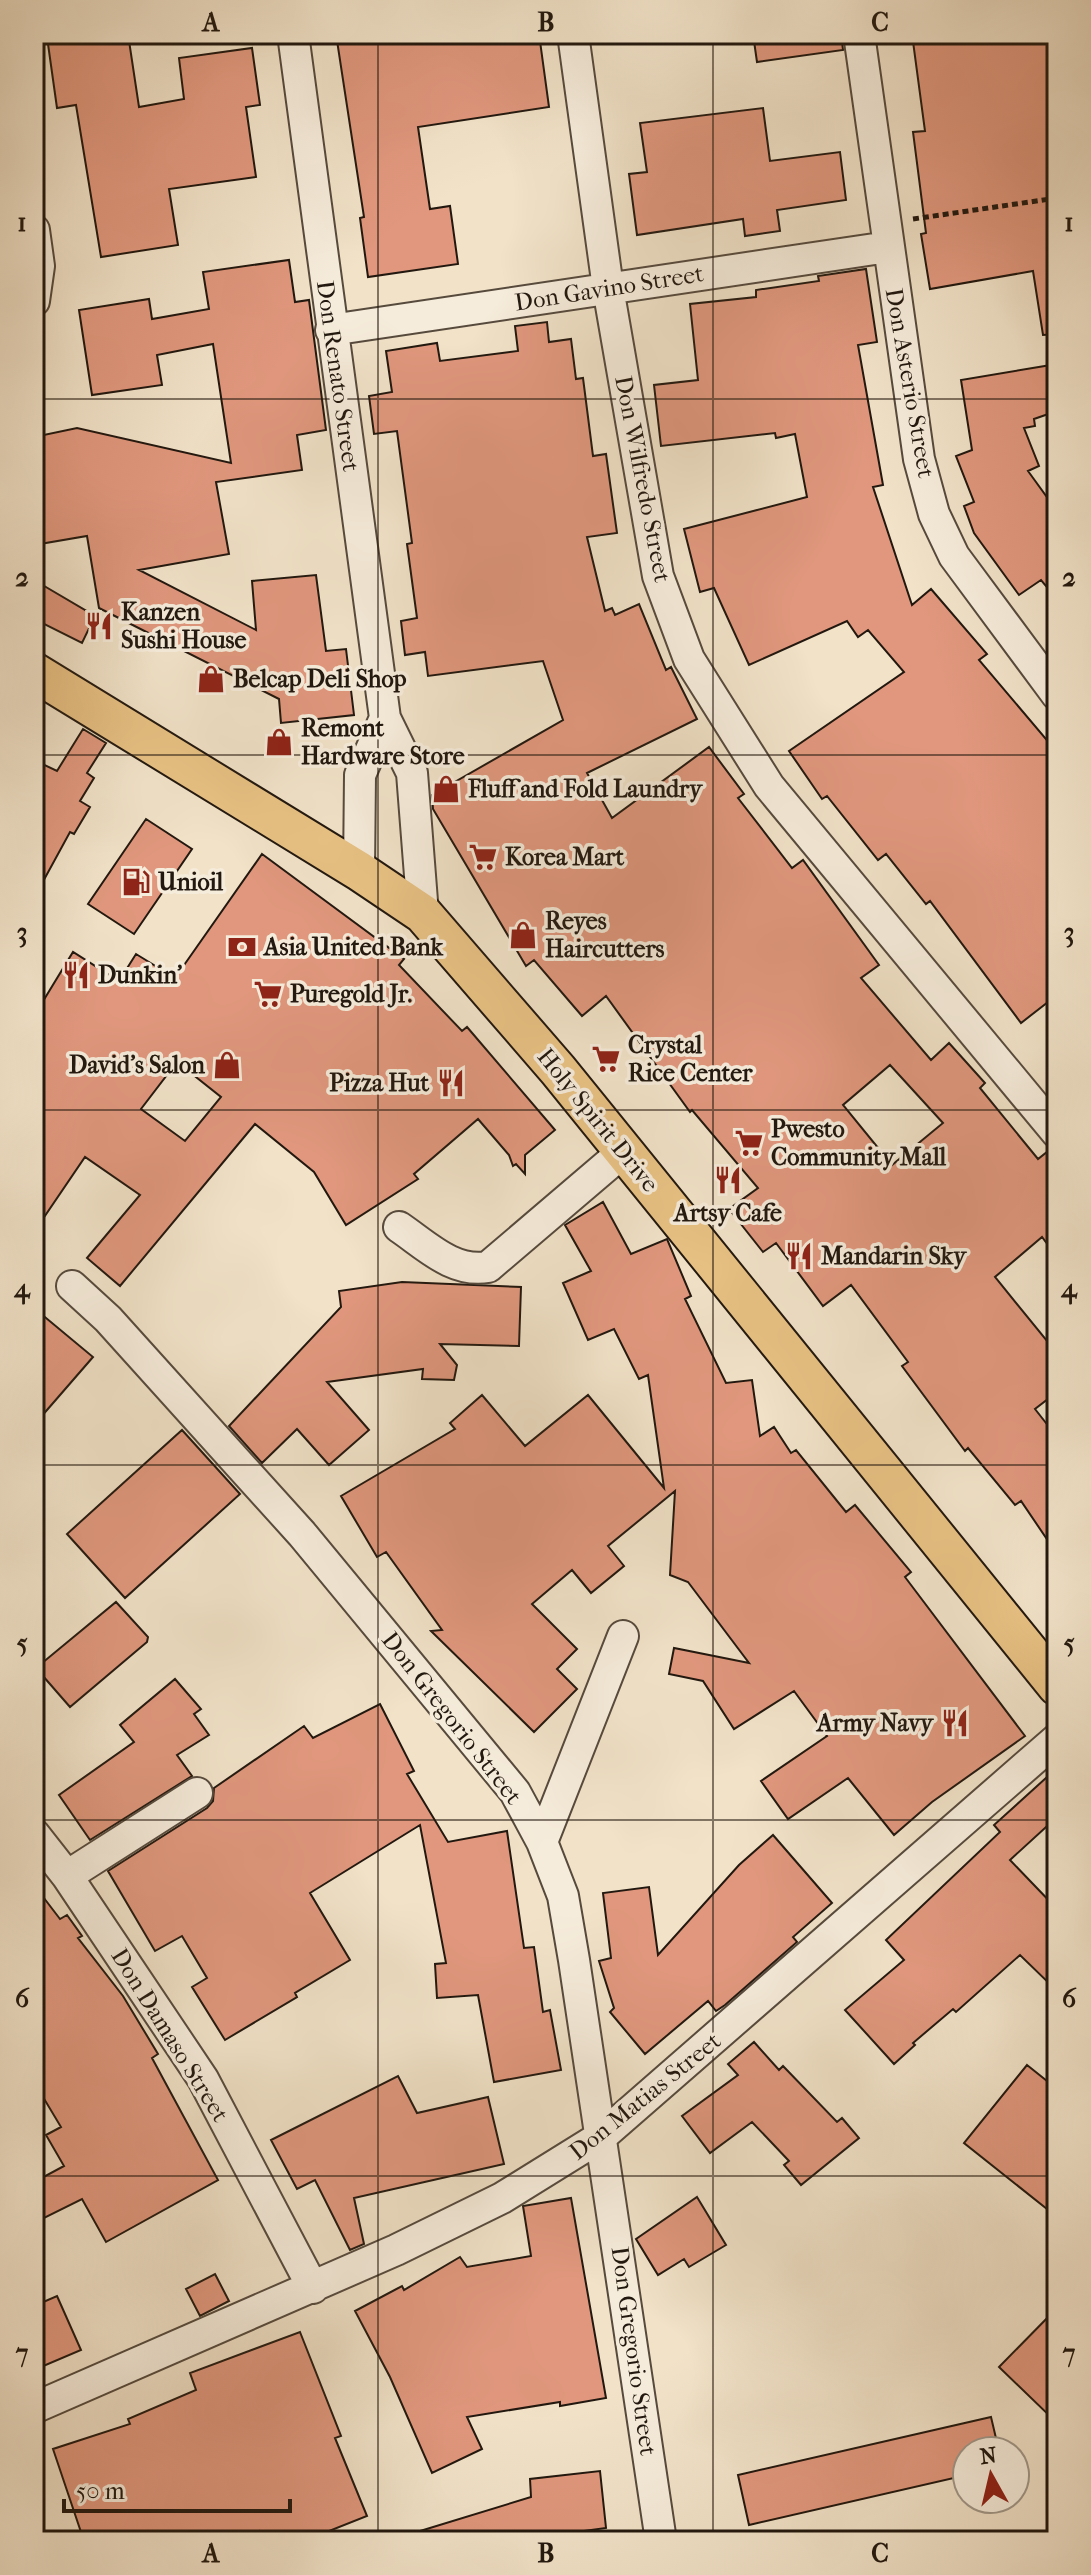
<svg xmlns="http://www.w3.org/2000/svg" width="1091" height="2575" viewBox="0 0 1091 2575" font-family="'IM FELL French Canon',serif">
<rect width="100%" height="100%" fill="#f1e2c8"/>
<filter id="stains"><feTurbulence type="fractalNoise" baseFrequency=".0025" numOctaves="4"/><feColorMatrix values="0 0 0 0 .2 0 0 0 0 .09 0 0 0 0 .02 0 0 0 .5 -.17"/></filter>
<radialGradient id="worn" r=".72"><stop offset=".6" stop-color="#630" stop-opacity="0"/><stop offset="1" stop-color="#630" stop-opacity=".3"/></radialGradient>
<path fill="#e0977d" stroke="#22180f" stroke-width="2" fill-rule="evenodd" d="M116 34H128L139 107 184 99 179 58 252 48 260 105 246 107 256 177 169 189 178 245 101 257 76 105 57 108 48 44Z
M336 34H522L524 43 540 41 549 107 418 127 430 209 450 206 458 264 368 277 360 218 364 217Z
M753 34H841L843 50 757 62Z
M912 34H1057V334L1043 335 1033 271 930 289 921 234 926 233 913 132 925 131Z
M763 108 770 161 840 152 846 200 777 210 780 231 745 236 743 219 637 235 629 174 647 172 640 123Z
M289 260 295 302 309 300 326 430 297 435 302 470 216 482 229 554 139 570 256 630 252 581 316 575 326 651 346 649 354 715 281 723 279 699 99 608 87 536 34 545V437L77 428 231 463 213 344 157 355 162 385 92 395 79 310 149 299 152 319 209 309 203 272Z
M866 269 877 342 858 345 883 485 873 487 912 605 931 589 987 654 979 660 1057 752V995L1021 1023 930 901 926 904 886 854 878 860 827 796 822 799 789 751 904 672 868 630 858 637 847 621 749 665 714 588 700 592 684 529 807 497 795 434 776 438 775 433 661 446 654 385 698 380 690 304 756 297V290L819 281 818 276Z
M547 322 549 342 571 339 576 379 583 378 593 456 606 454 617 533 587 537 605 611 612 608 615 615 639 604 666 670 671 667 697 719 587 773 612 818 709 747 744 794 738 798 792 868 803 860 879 965 861 978 931 1060 949 1043 985 1083 980 1088 1038 1159 1047 1152 1057 1164V1257L1042 1237 995 1277 1047 1341 1057 1340V1392L1035 1409 1057 1437V1554L1021 1501 1015 1505 968 1448 965 1451 902 1366 908 1362 851 1285 823 1306 776 1243 763 1252 729 1209 758 1188 692 1110 690 1112 606 996 582 1016 534 960 526 966 433 809 432 795 563 720 543 661 428 676 425 652 405 655 401 621 417 618 407 544 412 543 397 431 374 434 369 396 392 392 386 351 437 343 440 361 518 351 515 326ZM890 1065 943 1123 892 1165 843 1105Z
M1057 364V411L1034 419 1035 426 1024 428 1039 466 1028 471 1057 511V599L1041 580 1019 595 974 533 964 506 974 502 956 456 972 450 961 380Z
M34 580 95 616 82 643 34 619Z
M83 729 106 743 87 773 94 778 80 801 90 807 74 834 70 832 34 898V760L57 771Z
M146 819 192 849 134 934 88 904Z
M262 854 404 959 399 965 462 1031 467 1027 555 1130 525 1155V1174L516 1164 513 1166 509 1155 478 1119 414 1174 418 1179 346 1225 314 1172 255 1124 120 1286 87 1258 140 1195 85 1157 34 1232V1016L73 952 119 981 136 954 175 978ZM177 1062 221 1097 185 1141 141 1109Z
M603 1202 631 1254 667 1239 691 1296 685 1299 726 1383 752 1380 760 1436 774 1427 791 1453 796 1450 846 1512 855 1505 911 1572 905 1577 1025 1736 932 1802 894 1835 848 1778 788 1819 761 1781 827 1736 794 1691 734 1729 703 1681 669 1674 674 1648 749 1663 688 1582 670 1575 675 1491 608 1546 624 1566 591 1593 572 1570 532 1604 577 1649 557 1669 577 1689 534 1732 431 1631 442 1630 386 1552 377 1557 341 1496 455 1429 450 1423 482 1395 525 1446 588 1395 664 1488 648 1375 639 1379 614 1329 588 1340 563 1283 591 1271 565 1225Z
M402 1282 521 1287 519 1346 440 1344 457 1365 454 1380 422 1379 423 1369 327 1382 369 1430 329 1465 297 1429 262 1463 229 1426 341 1307 339 1291Z
M34 1308 93 1357 34 1425Z
M182 1430 240 1494 125 1598 67 1534Z
M116 1602 148 1637 147 1642 70 1707 36 1668Z
M175 1679 201 1709 194 1714 209 1735 177 1755 192 1776 90 1840 59 1795 134 1742 120 1725Z
M380 1704 414 1771 407 1774 448 1842 507 1831 524 1948 534 1947 543 2012 550 2010 561 2070 494 2082 478 1995 437 1998 435 1964 446 1963 420 1825 310 1893 350 1960 295 1993 297 1997 225 2040 192 1987 207 1978 182 1936 155 1951 108 1871 207 1808 213 1801 214 1788 304 1726 313 1738Z
M1057 1768V1817L1010 1860 1057 1909V1991L1020 1955 956 2012 953 2009 913 2043 915 2045 894 2064 845 2010 904 1960 886 1940 1000 1832 994 1825Z
M773 1835 832 1903 793 1937 797 1942 725 2005 716 2011 708 2001 645 2054 610 2012 614 2008 599 1961 611 1958 603 1893 649 1887 658 1955 739 1865Z
M34 1885 60 1919 67 1915 82 1936 78 1938 123 1996 158 2054 152 2058 218 2180 106 2242 82 2199 34 2223V2182L64 2166 46 2135 61 2127 34 2082Z
M754 2042 779 2070 783 2066 837 2122 842 2118 859 2138 801 2185 784 2165 789 2161 752 2122 710 2153 682 2116 738 2075 728 2064Z
M1027 2065 1057 2089V2217L964 2143Z
M398 2076 417 2113 488 2097 504 2164 354 2198 364 2244 350 2250 315 2180 297 2189 271 2140Z
M697 2197 726 2245 689 2267 684 2259 658 2275 636 2239Z
M571 2198 606 2398 560 2406V2402L467 2417 482 2449 432 2473 390 2377 355 2311 402 2286 404 2290 460 2257 467 2267 531 2256 523 2206Z
M215 2274 229 2301 200 2316 186 2289Z
M57 2296 81 2350 34 2370V2306Z
M1057 2308V2423L999 2367Z
M300 2332 341 2436 335 2438 367 2516 304 2541H263L259 2531 234 2541H84L53 2449 130 2424 128 2419 196 2390 190 2373Z
M991 2417 999 2451H967V2475L749 2525 738 2475Z
M600 2471 606 2528 510 2541H408L407 2535 531 2497 530 2479Z"/>
<g fill="none" stroke-linecap="round" stroke-linejoin="round">
<defs>
<path id="minor" d="M293 34 385 718 412 773 423 914
M573 34 608 288 658 576 689 659 769 786 1057 1133
M859 34 919 459 934 514 954 556 1057 695
M34 230 39 266 34 301
M331 330 888 247
M359 871 360 775 385 718
M399 1227C427 1246 453 1273 488 1267L624 1151
M72 1286 108 1319 302 1534 515 1792 542 1842 563 1896 574 1960 661 2541
M34 1834 67 1876 203 2079 313 2288
M542 1842 623 1636
M67 1876 197 1793
M34 2408 396 2250 502 2198 602 2136 1057 1739"/>
<path id="major" d="M34 672 359 871 423 914 558 1070 1057 1686"/>
</defs>
<use href="#minor" stroke="#564a3d" stroke-width="34"/>
<use href="#major" stroke="#22180f" stroke-width="42"/>
<path stroke="#22180f" stroke-width="5" stroke-dasharray="6 4" stroke-linecap="butt" d="M913 219 1057 198"/>
<use href="#minor" stroke="#f6ecdb" stroke-width="30"/>
<use href="#major" stroke="#e8c184" stroke-width="38"/>
</g>
<path fill="none" stroke="#22180f" stroke-width="2" stroke-opacity="0.55" d="M378 34V2541M713 34V2541M34 399H1057M34 755H1057M34 1110H1057M34 1465H1057M34 1820H1057M34 2176H1057"/>
<defs>
<symbol id="restaurant-bare" viewBox="-9 -9 18 18"><path d="M-5-6h1v4h1v-4h1v4h1v-4h1v5L-1.5 .5V6h-2V.5L-5-1ZM5-6V6H3V1.5H1.5Q1.5-4 5-6Z" fill="#8f2418" stroke="#f6ecdb" stroke-width="2.5" paint-order="stroke"/></symbol>
<symbol id="shop-bare" viewBox="-9 -9 18 18"><path d="M-5-2.5h2.3a2.7 3.5 0 0 1 5.4 0H5L5.5 6h-11ZM-1.5-2.5h3a1.5 2.3 0 0 0-3 0Z" fill="#8f2418" stroke="#f6ecdb" stroke-width="2.5" paint-order="stroke"/></symbol>
<symbol id="supermarket-bare" viewBox="-9 -9 18 18"><path d="M-6-5.5h2.5l.6 2H6L4.5 2H-2.5L-4.4-4H-6ZM-1.5 3.2a1.3 1.3 0 1 0 .1 0ZM3 3.2a1.3 1.3 0 1 0 .1 0Z" fill="#8f2418" stroke="#f6ecdb" stroke-width="2.5" paint-order="stroke"/></symbol>
<symbol id="fuel-bare" viewBox="-9 -9 18 18"><path d="M-5.5-6h7V0h2V4h1.3V-2.5L3-4.5l.8-.8L6-3V5H2.5V1h-1V6h-7ZM-4.2-4.7v3.2H.2V-4.7Z" fill="#8f2418" stroke="#f6ecdb" stroke-width="2.5" paint-order="stroke"/></symbol>
<symbol id="bank-bare" viewBox="-9 -9 18 18"><path d="M-6-4H6V4H-6ZM0-2.3a2.3 2.3 0 1 0 0 4.6a2.3 2.3 0 1 0 0-4.6Z" fill="#8f2418" stroke="#f6ecdb" stroke-width="2.5" paint-order="stroke"/></symbol>
</defs>
<g fill-rule="evenodd">
<use href="#restaurant-bare" x="79" y="606" width="40" height="40"/>
<use href="#shop-bare" x="191" y="659" width="40" height="40"/>
<use href="#shop-bare" x="259" y="722" width="40" height="40"/>
<use href="#shop-bare" x="426" y="769" width="40" height="40"/>
<use href="#supermarket-bare" x="463" y="837" width="40" height="40"/>
<use href="#fuel-bare" x="116" y="862" width="40" height="40"/>
<use href="#shop-bare" x="503" y="915" width="40" height="40"/>
<use href="#bank-bare" x="222" y="927" width="40" height="40"/>
<use href="#restaurant-bare" x="56" y="955" width="40" height="40"/>
<use href="#supermarket-bare" x="248" y="974" width="40" height="40"/>
<use href="#supermarket-bare" x="586" y="1039" width="40" height="40"/>
<use href="#shop-bare" x="207" y="1045" width="40" height="40"/>
<use href="#restaurant-bare" x="431" y="1063" width="40" height="40"/>
<use href="#supermarket-bare" x="729" y="1123" width="40" height="40"/>
<use href="#restaurant-bare" x="708" y="1160" width="40" height="40"/>
<use href="#restaurant-bare" x="779" y="1236" width="40" height="40"/>
<use href="#restaurant-bare" x="935" y="1703" width="40" height="40"/>
</g>
<g text-anchor="middle" stroke-width="7" stroke-linejoin="round" paint-order="stroke">
<g font-size="24" fill="#22180f" stroke="#f6ecdb">
<text transform="translate(609 288) rotate(-9)" y="8">Don Gavino Street</text>
<text transform="translate(338 376) rotate(82)" y="8">Don Renato Street</text>
<text transform="translate(910 383) rotate(80)" y="8">Don Asterio Street</text>
<text transform="translate(643 479) rotate(79)" y="8">Don Wilfredo Street</text>
<text transform="translate(598 1120) rotate(51)" y="8">Holy Spirit Drive</text>
<text transform="translate(452 1718) rotate(52)" y="8">Don Gregorio Street</text>
<text transform="translate(170 2035) rotate(58)" y="8">Don Damaso Street</text>
<text transform="translate(645 2096) rotate(-39)" y="8">Don Matias Street</text>
<text transform="translate(634 2351) rotate(82)" y="8">Don Gregorio Street</text>
</g>
<g font-size="24" font-weight="bold" fill="#22180f" stroke="#f6ecdb" text-anchor="start">
<text x="121" y="620">Kanzen<tspan x="121" dy="28">Sushi House</tspan></text>
<text x="233" y="687">Belcap Deli Shop</text>
<text x="301" y="736">Remont<tspan x="301" dy="28">Hardware Store</tspan></text>
<text x="468" y="797">Fluff and Fold Laundry</text>
<text x="505" y="865">Korea Mart</text>
<text x="158" y="890">Unioil</text>
<text x="545" y="929">Reyes<tspan x="545" dy="28">Haircutters</tspan></text>
<text x="264" y="955">Asia United Bank</text>
<text x="98" y="983">Dunkin'</text>
<text x="290" y="1002">Puregold Jr.</text>
<text x="628" y="1053">Crystal<tspan x="628" dy="28">Rice Center</tspan></text>
<text x="205" y="1073" text-anchor="end">David's Salon</text>
<text x="429" y="1091" text-anchor="end">Pizza Hut</text>
<text x="771" y="1137">Pwesto<tspan x="771" dy="28">Community Mall</tspan></text>
<text x="728" y="1221" text-anchor="middle">Artsy Cafe</text>
<text x="821" y="1264">Mandarin Sky</text>
<text x="933" y="1731" text-anchor="end">Army Navy</text>
</g>
</g>
<rect width="1091" height="2575" fill="none" stroke="#f1e2c8" stroke-width="88"/>
<g transform="translate(991 2475) rotate(352)"><circle r="38" fill="#f6ecdb" stroke="#a19789" stroke-width="2"/>
<path d="M0-6L14 30L0 20L-14 30Z" fill="#8f2418"/>
<text y="-12" font-size="22" font-weight="bold" text-anchor="middle" fill="#22180f">N</text>
</g>
<path d="M64 2499v12h226v-12" fill="none" stroke="#22180f" stroke-width="4"/>
<text x="76" y="2499" font-size="24" fill="#22180f" stroke="#f6ecdb" stroke-width="6" paint-order="stroke">50 m</text>
<rect x="44" y="44" width="1003" height="2487" fill="none" stroke="#22180f" stroke-width="3"/>
<g font-size="26" text-anchor="middle" font-weight="bold" fill="#22180f">
<text x="211" y="31">A</text>
<text x="546" y="31">B</text>
<text x="880" y="31">C</text>
<text x="22" y="231">1</text>
<text x="1069" y="231">1</text>
<text x="22" y="586">2</text>
<text x="1069" y="586">2</text>
<text x="22" y="941">3</text>
<text x="1069" y="941">3</text>
<text x="22" y="1297">4</text>
<text x="1069" y="1297">4</text>
<text x="22" y="1652">5</text>
<text x="1069" y="1652">5</text>
<text x="22" y="2007">6</text>
<text x="1069" y="2007">6</text>
<text x="22" y="2362">7</text>
<text x="1069" y="2362">7</text>
<text x="211" y="2562">A</text>
<text x="546" y="2562">B</text>
<text x="880" y="2562">C</text>
</g>
<rect width="100%" height="100%" filter="url(#stains)"/>
<rect width="100%" height="100%" fill="url(#worn)"/>
</svg>
